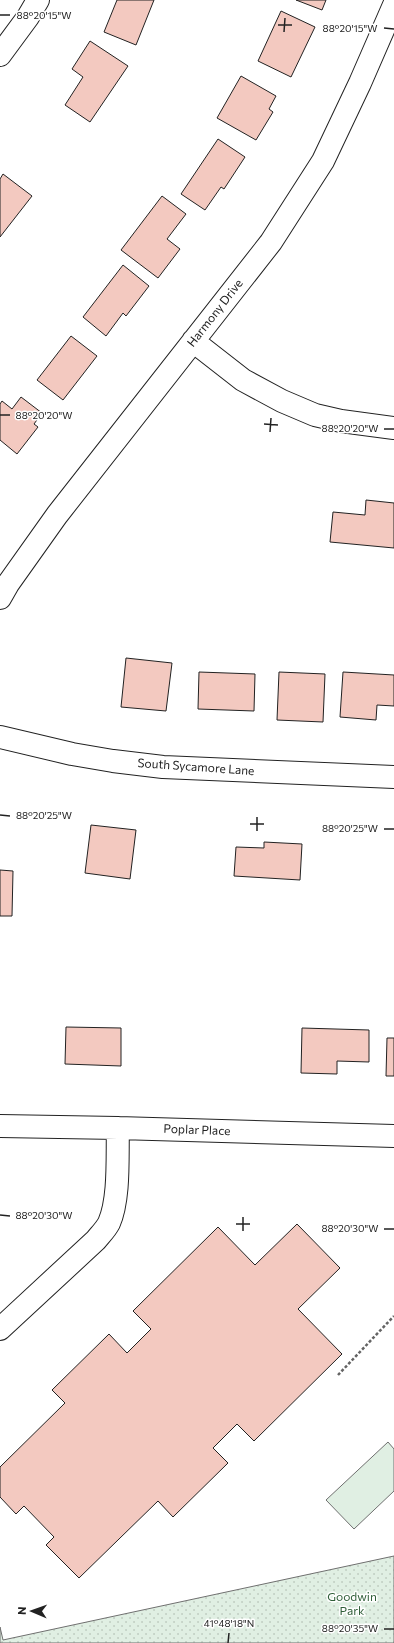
<svg xmlns="http://www.w3.org/2000/svg" width="394" height="1643" viewBox="0 0 394 1643" font-family="Commissioner,sans-serif">
<defs>
<pattern id="park-dots" width="8" height="8" patternUnits="userSpaceOnUse"><rect width="8" height="8" fill="#e0efe3"/><path d="M2 2h.1M6 6h.1" fill="none" stroke="#c0cdc2" stroke-width="1.8" stroke-linecap="round"/></pattern>
</defs>
<rect width="100%" height="100%" fill="#fff"/>
<path fill="url(#park-dots)" stroke="#6f6f6f" d="M394 1556V1643H0V1627L3 1640Z"/>
<path fill="#e0efe3" stroke="#6f6f6f" d="M388 1442 394 1449V1491L354 1529 326 1500Z"/>
<path fill="#f3c9c0" stroke="#222" d="M117 0H154L136 45 104 32Z
M296 0H326L322 10Z
M281 11 315 27 291 77 258 61Z
M90 41 128 66 90 122 65 105 83 77 72 69Z
M241 76 276 96 269 109 273 112 256 140 217 118Z
M218 139 245 157 224 189 221 187 205 210 181 194Z
M3 174 32 196 0 237V179Z
M162 196 186 214 167 239 180 249 158 278 121 250Z
M123 265 149 286 126 316 123 313 106 336 83 317Z
M71 336 97 356 63 400 37 380Z
M21 397 42 413 34 424 38 427 17 454 0 440V404L2 401 12 409Z
M366 500 394 503V548L330 542 333 512 365 515Z
M126 658 172 663 166 711 121 707Z
M199 672 255 674 254 711 198 709Z
M279 672 325 674 323 722 277 720Z
M343 672 394 675V706L377 705 376 720 340 717Z
M91 825 136 830 130 879 85 873Z
M264 842 302 844 300 880 234 876 236 847 264 848Z
M0 870 13 871 12 916H0Z
M66 1027 121 1028V1066L65 1064Z
M302 1028 369 1030V1062L337 1061V1074L301 1073Z
M387 1038H394V1076H386Z
M297 1224 340 1268 298 1309 342 1354 254 1441 237 1424 213 1448 228 1463 173 1517 158 1501 79 1578 46 1545 54 1537 24 1506 16 1514 0 1497V1467L65 1403 52 1390 109 1334 127 1353 151 1329 133 1311 218 1227 255 1265Z"/>
<g fill="none" stroke-linecap="round" stroke-linejoin="round">
<defs>
<path id="minor" d="M0 55 28 17 38 0
M193 341 243 380 282 401 315 415 341 421 394 428
M0 598 8 584 57 515 271 242 323 161 360 83 394 5
M0 737 72 754 113 761 163 767 394 777
M0 1126 118 1128 394 1136
M0 1329 96 1240C100 1235 106 1229 109 1223 120 1198 117 1155 118 1128"/>
</defs>
<use href="#minor" stroke="#222" stroke-width="24"/>
<path stroke="#646464" stroke-width="2.5" stroke-dasharray="3 2" stroke-linecap="butt" d="M338 1375 394 1316"/>
<use href="#minor" stroke="#fff" stroke-width="22"/>
</g>
<path fill="none" stroke="#222" stroke-width="1.5" d="M0 15H10M278 25H292M384 28 394 29M284 32 285 18M0 415H10M264 424 278 425M384 429H394M270 432 271 418M0 815 10 816M250 824H264M384 829H394M257 831V817M0 1215 10 1216M236 1224H250M384 1229H394M243 1231V1217M384 1629H394M228 1643 229 1633"/>
<g text-anchor="middle" stroke-width="3" stroke-linejoin="round" paint-order="stroke">
<g font-size="12" fill="#222" stroke="#fff">
<text transform="translate(215 313) rotate(-52)" y="4">Harmony Drive</text>
<text transform="translate(196 767) rotate(4)" y="4">South Sycamore Lane</text>
<text transform="translate(197 1130) rotate(2)" y="4">Poplar Place</text>
</g>
<g font-size="12" fill="#2f5e38" stroke="#fff">
<text x="352" y="1601">Goodwin<tspan x="352" dy="14">Park</tspan></text>
</g>
</g>
<g font-size="10" text-anchor="middle" fill="#222" stroke="#fff" stroke-width="3" stroke-linejoin="round" paint-order="stroke">
<text x="44" y="19">88°20'15"W</text>
<text x="350" y="32">88°20'15"W</text>
<text x="44" y="419">88°20'20"W</text>
<text x="350" y="432">88°20'20"W</text>
<text x="44" y="819">88°20'25"W</text>
<text x="350" y="832">88°20'25"W</text>
<text x="44" y="1219">88°20'30"W</text>
<text x="350" y="1232">88°20'30"W</text>
<text x="229" y="1627">41°48'18"N</text>
<text x="350" y="1632">88°20'35"W</text>
</g>
<g transform="translate(32 1611) rotate(272)" stroke="#ffffff" stroke-width="3" paint-order="stroke">
<path d="M0-3L7 15L0 10L-7 15Z" fill="#222222"/>
<text y="-6" font-size="11" font-weight="bold" text-anchor="middle" fill="#222222">N</text>
</g>
</svg>
